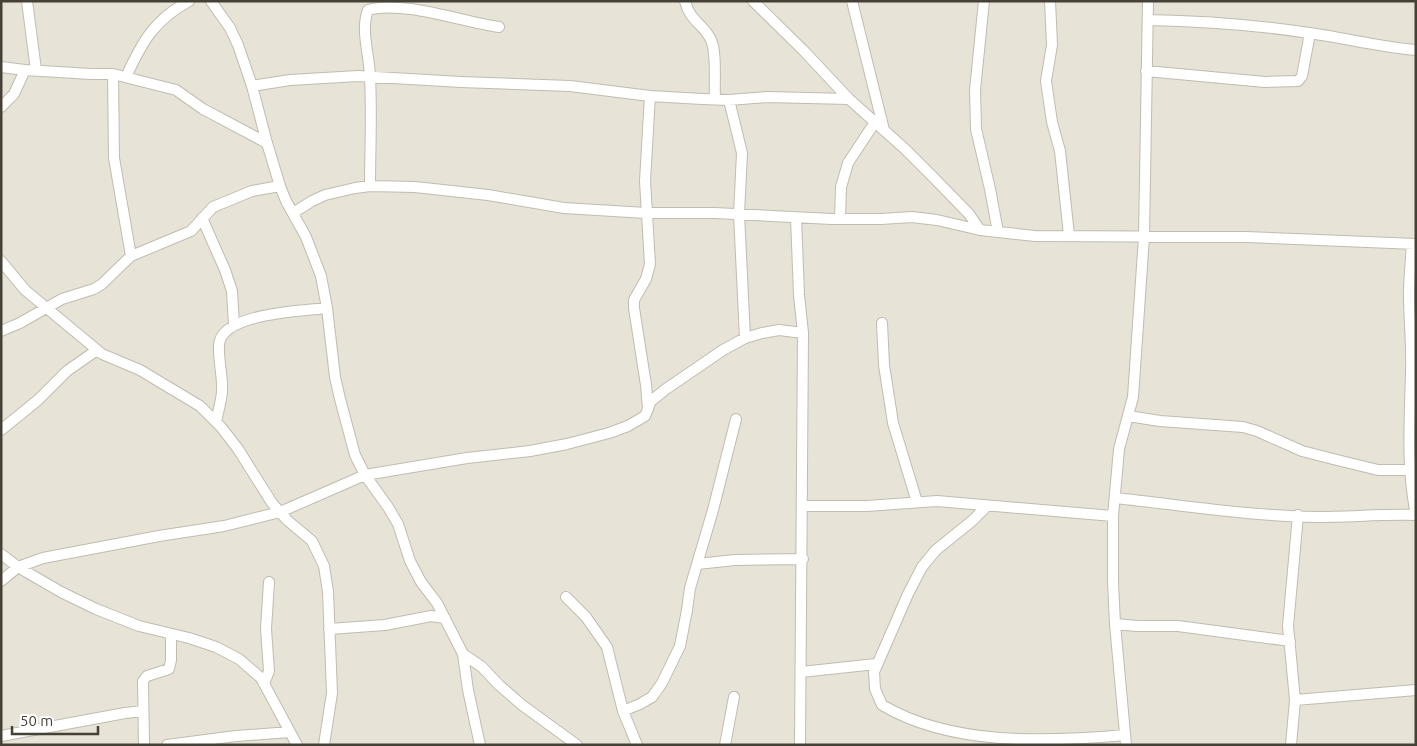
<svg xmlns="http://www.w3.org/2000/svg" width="1417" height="746" viewBox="0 0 1417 746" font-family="Ubuntu,sans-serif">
<rect width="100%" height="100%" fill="#f3f0e8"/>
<path fill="#e7e3d7" d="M1 1H1416V745H1Z"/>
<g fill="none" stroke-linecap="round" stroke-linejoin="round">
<defs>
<path id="minor" d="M27 1 36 70
M211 1 230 28 238 45 252 86 267 143 280 186 286 201 306 237 321 276 327 308 335 377 340 399 355 455 365 475 388 507 398 524 410 561 421 582 437 603 463 654 482 667 499 685 522 705 577 745
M685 1C690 22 704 24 711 40 717 52 714 84 715 99
M753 1 803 50 849 99 905 149 935 179 969 214 980 230
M852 1 884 130
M984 1 975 90 976 129 990 189 998 232
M1050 1 1052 45 1046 81 1052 122 1060 151 1069 235
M1148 20C1202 21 1256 25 1309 33 1345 38 1380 47 1416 50
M1 67 25 70 91 74H113L176 90 203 109 267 143
M1146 71 1265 82 1298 81 1302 76 1310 33
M113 74 114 158 131 256
M126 77C142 42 154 20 189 1
M252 86 290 80 358 76 461 82 570 86 650 96 702 99 729 100 767 97 849 99
M729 100 742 153 739 214 745 338
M1 107 14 94 25 70
M370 186C370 150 372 114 370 78 370 57 360 30 368 10 403 0 462 22 499 27
M293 213 312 201 325 195 355 188 370 186 415 187 488 195 564 208 646 213H715L832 219H881L912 217 937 220 980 230 1035 236 1246 237 1416 244
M202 218 225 270 232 291 234 325
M796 218 799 295 803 333 800 745
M840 219 841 187 848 163 875 122
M1 261 25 290 102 354 140 370 200 406 221 427 238 449 272 503 287 520 312 541 324 566 328 592 332 693 324 745
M882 323 884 365 893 423 917 502
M1 331 20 323 62 299 94 289 102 284 131 256 191 231 213 207 252 191 280 186
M648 409 646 385 634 308V300L646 279 650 264 645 181 650 96
M1128 416 1160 421 1243 427 1257 431 1302 451 1333 459 1378 470H1416
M216 422C218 412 221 402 222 392 223 376 218 360 219 345 221 313 303 311 327 308
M1 430 38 400 67 371 97 350
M1115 498C1182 505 1249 516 1317 517 1350 517 1383 514 1416 515 1406 466 1410 420 1411 370 1412 345 1409 319 1409 294 1409 277 1411 261 1412 244
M802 506H867L937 501 1113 516
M987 506 972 521 936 550 922 567 908 594 874 672 875 689 882 705C951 746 1047 742 1125 735
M1 554 18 567 61 592 96 609 139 626 189 638 216 647 239 659 261 678 297 745
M697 564 735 560 803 559
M1 581 18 567 43 558 159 536 224 526 280 512 365 475 467 458 530 451 567 444 609 433 628 426 645 416 651 401 666 389 723 350 745 338 762 333 779 330 803 333
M566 597 586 617 607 647 623 711 637 745
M1115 624 1137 626H1178L1290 641
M329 629 385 625 431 616 445 618
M463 654 468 690 480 745
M801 672 876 664
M264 684 269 671 266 629 269 582
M1295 700 1416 690
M623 711 640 704 652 697 662 683 680 646 687 610 690 588 713 510 736 419
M1 736 125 713 143 711
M144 745 143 681 147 676 169 669 171 660V634
M167 745 236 736 290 732
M725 745 734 697
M1126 745 1115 624 1113 582V516L1119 449 1133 397 1144 237 1148 1
M1291 745 1295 700 1288 626 1298 515"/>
</defs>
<use href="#minor" stroke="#c1bcae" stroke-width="12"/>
<use href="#minor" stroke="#fff" stroke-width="10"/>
</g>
<rect width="1417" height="746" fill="none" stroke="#464137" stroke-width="5"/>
<path d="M12 726v8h86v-8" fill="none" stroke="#464137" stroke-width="2.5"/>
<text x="20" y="726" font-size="15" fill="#464137" stroke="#ffffff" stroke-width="4" paint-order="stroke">50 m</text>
</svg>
